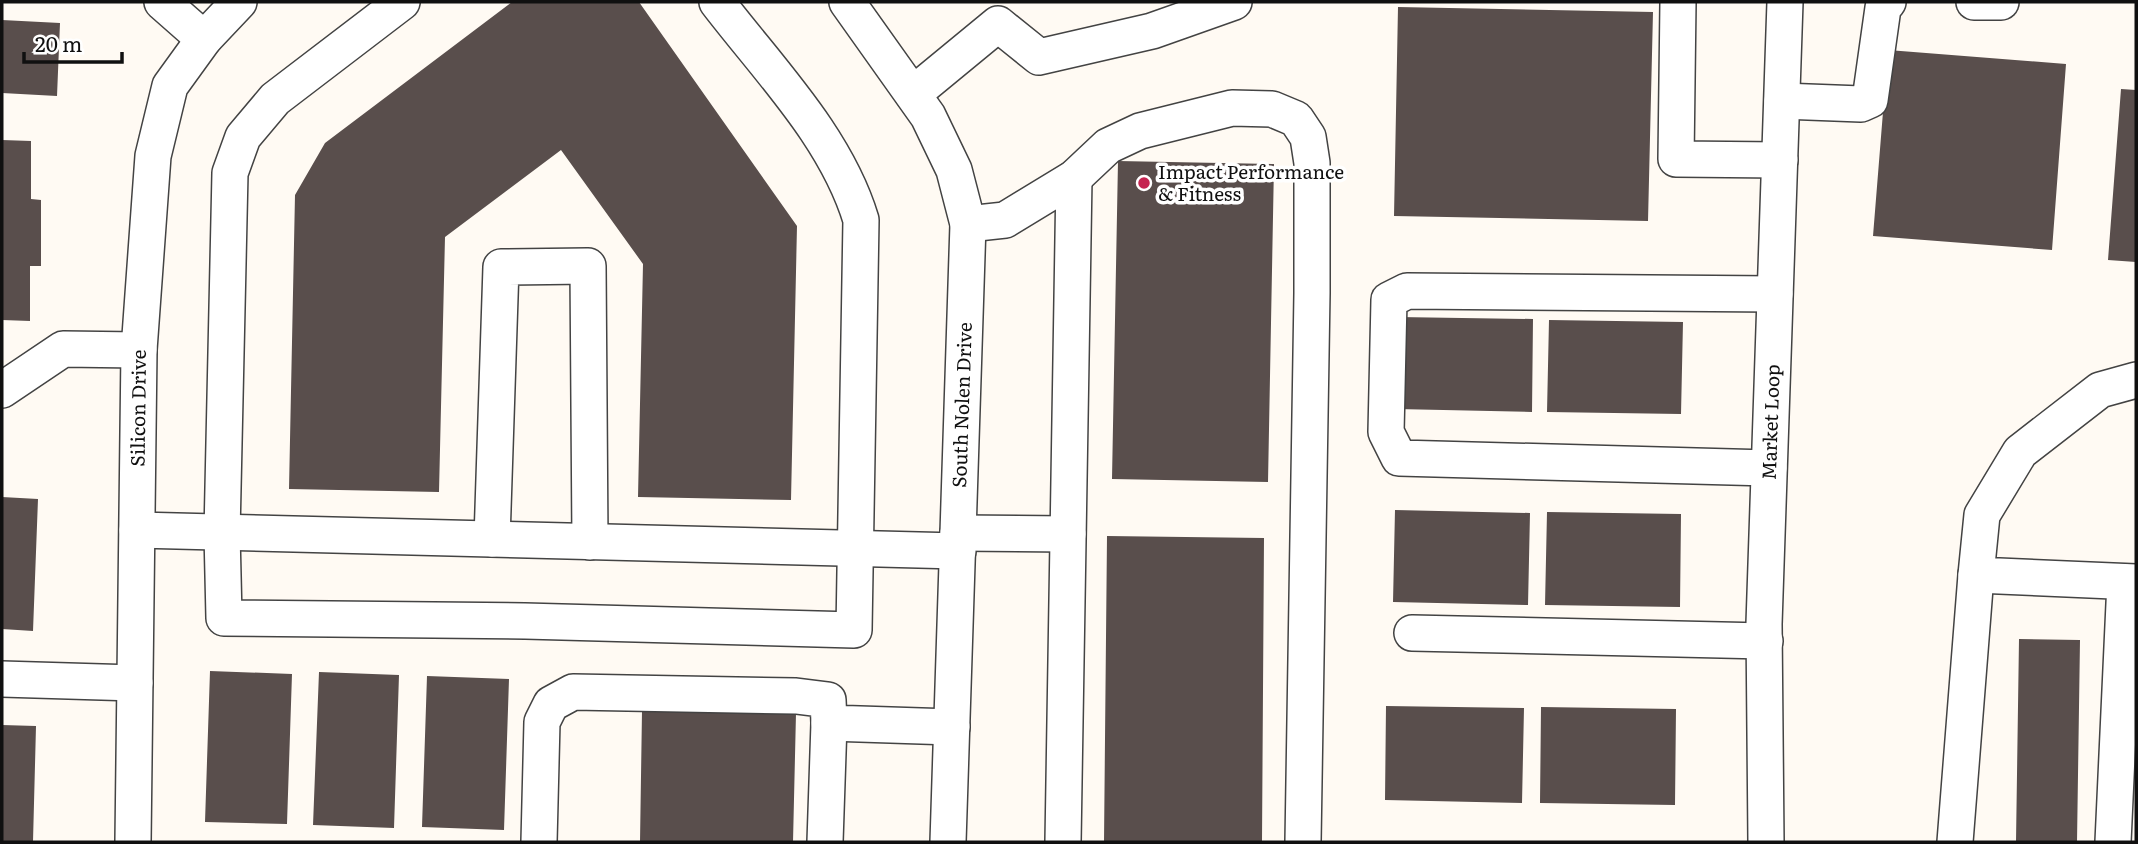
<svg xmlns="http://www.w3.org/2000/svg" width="2138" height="844" viewBox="0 0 2138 844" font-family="Literata,serif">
<rect width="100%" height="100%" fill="#fffaf3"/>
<path fill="#594e4c" d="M512 2H639L797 226 791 500 638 497 643 264 561 150 445 237 439 492 289 489 295 195 325 143Z
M1398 7 1653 12 1648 221 1394 216Z
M2 20 60 23 57 96 2 93Z
M1888 50 2066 64 2052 250 1873 236Z
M2121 89 2136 90V262L2108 260Z
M2 140 31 141V199L41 200V266H30V321L2 320Z
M1118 161 1274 164 1268 482 1112 479Z
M1398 317 1533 319 1532 412 1396 409Z
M1549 320 1683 322 1681 414 1547 412Z
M2 497 38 499 33 631 2 629Z
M1395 510 1530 513 1528 605 1393 602Z
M1547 512 1681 514 1680 607 1545 605Z
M1107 536 1264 538 1262 842H1104Z
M2019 639 2080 640 2077 842H2016Z
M210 671 292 674 287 824 205 822Z
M319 672 399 675 394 828 313 825Z
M427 676 509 679 504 830 422 827Z
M1386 706 1524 708 1522 803 1385 800Z
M1541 707 1676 709 1675 805 1540 803Z
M642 711 796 713 793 842H640Z
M2 725 36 726 33 842H2Z"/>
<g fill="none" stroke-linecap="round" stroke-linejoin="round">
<defs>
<g id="minor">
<path d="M162 2 204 39"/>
<path d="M402 2 275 99 243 137 230 173 222 533 224 618 525 621 854 630 861 220C836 137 769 70 717 2"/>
<path d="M847 2 928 116 954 170 968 224 948 842"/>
<path d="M1678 2 1676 159 1780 160"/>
<path d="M1974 2H2001"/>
<path d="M913 94 998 24 1039 57 1152 31 1234 2"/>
<path d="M1782 101 1861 104 1870 100 1883 8 1888 2"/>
<path d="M968 224 1005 220 1074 178 1108 146 1140 131 1232 108 1272 109 1296 119 1308 137 1312 163V293L1303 842"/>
<path d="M2136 380 2100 390 2020 452 1982 515 1976 575 2136 582"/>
<path d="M2 390 63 349 139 350"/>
<path d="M1769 468 1399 458 1386 432 1389 300 1407 291 1775 294"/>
<path d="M137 530 958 551"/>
<path d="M958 533 1068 534"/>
<path d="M492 539 501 267 588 266 590 542"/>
<path d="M1412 633 1765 641"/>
<path d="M2 679 135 683"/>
<path id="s1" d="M133 842 139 350 153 156 170 86 204 39 239 2"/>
<path d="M539 842 542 722 551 704 573 692 796 696 828 700 829 723 952 727"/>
<path d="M825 842 829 723"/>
<path d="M1063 842 1074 178"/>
<path id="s2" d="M1766 842 1764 624 1785 2"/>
<path d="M1955 842 1976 575"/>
<path d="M2113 842 2125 582"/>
</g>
</defs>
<use href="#minor" stroke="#434343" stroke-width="38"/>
<use href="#minor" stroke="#fff" stroke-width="35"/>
</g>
<circle fill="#c52350" stroke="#fff" stroke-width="2.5" cx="1144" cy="183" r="7"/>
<g text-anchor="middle" stroke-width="7" stroke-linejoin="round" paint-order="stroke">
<g font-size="19" fill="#101010" stroke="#fff" text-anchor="start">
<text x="1158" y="179">Impact Performance<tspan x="1158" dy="22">&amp; Fitness</tspan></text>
</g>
<g font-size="19" fill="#101010" stroke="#fff">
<text transform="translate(962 405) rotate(-88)" y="7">South Nolen Drive</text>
<text dy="7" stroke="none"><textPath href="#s1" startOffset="434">Silicon Drive</textPath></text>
<text dy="7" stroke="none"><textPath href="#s2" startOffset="420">Market Loop</textPath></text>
</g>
</g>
<rect width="2138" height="844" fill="none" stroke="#101010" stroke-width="7"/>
<path d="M24 52v10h98v-10" fill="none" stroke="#101010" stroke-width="3.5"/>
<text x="35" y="52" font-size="21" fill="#101010" stroke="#ffffff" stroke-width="5" paint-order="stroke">20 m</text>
</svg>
